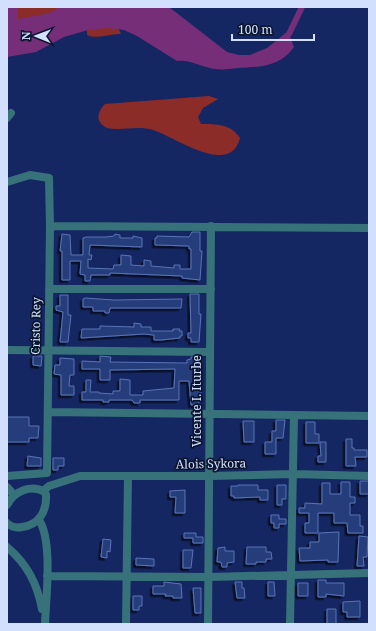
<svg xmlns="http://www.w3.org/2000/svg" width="376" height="631" viewBox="0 0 376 631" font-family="'Noto Serif',serif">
<defs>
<filter id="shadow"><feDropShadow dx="-2.5" dy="2.5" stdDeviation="0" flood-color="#0009"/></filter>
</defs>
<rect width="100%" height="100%" fill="#152763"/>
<path fill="#8c2c28" d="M7 7H76L7 29Z
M114 19 121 34C110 33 97 40 87 35V25Z
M209 96 218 99 203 108 198 117 201 124C217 124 231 124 240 138 230 178 174 136 153 130 138 125 122 131 107 128 95 122 97 112 105 104Z"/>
<path fill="#762e78" d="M7 7H17L18 19 49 13 61 7H169L227 52 239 55H250L267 48 281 37 289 34 294 47C280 67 259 67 237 68 230 69 222 70 215 69 202 67 189 59 177 61L137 36 124 30 107 28 88 30 64 37 36 52 7 57Z"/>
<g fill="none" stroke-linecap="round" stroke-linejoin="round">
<path stroke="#762e78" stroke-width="6" d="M283 39 289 34 302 7"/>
</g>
<path fill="#273d7b" stroke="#5974b6" filter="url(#shadow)" d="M192 232H200V251H202L200 280 182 278V276L110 273V275H91L90 281H85V275L80 274 81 261H70V280H62V251H60L62 234 70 235 71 255H83V238L86 237H106L114 236 115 234 120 235V238H133V236L142 238V247L90 245 89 255H92L91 260 88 259V268L113 269 114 265H121V255L131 256V265L144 266V260L151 261V266L174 268V265H180V269H191V249H189V246L155 245V238H157V236L189 237Z
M190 294H199V314H201L199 342H191V338H188V333H191Z
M60 295H68V315H71L68 342H60L63 312 56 310V306H60Z
M85 298 114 300 182 299 181 308H110L109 313H105V311H93V307H83V299Z
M134 323 141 324V327H151V331H173V329H180L179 331H182V336H180V338L161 340H154V335L144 334 81 338 82 329H100V326L134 327Z
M33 356H42L41 366 33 365Z
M100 356 111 357 110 362 187 363V360L191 359V357H200L201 393 199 394V405H191L189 381H179V400H140V403H134L132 400H109V402H103V400H82V392H86V380H91L90 392H99V393L113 394V391H120V379L130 380V395H143V391L174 388 175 369 110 370V380H100V369H82V361L100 362Z
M60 358 74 359V375H70L69 386H74V395H61V375L54 374 55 365H60Z
M7 417H29V426H39L38 438H29V442H7Z
M276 420H285L283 438H276V454H265V442H272V431H276Z
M243 421H254V442H244Z
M306 422H315V434H319V443H306Z
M346 439H352V448H354V450H367V457H355L356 466H346Z
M320 442H326V462H318V456H321Z
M28 456 41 458V466H27Z
M53 458H64V466H58V470H53Z
M360 481H369V494H360Z
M341 482H350V497H355V503H350V515H360V526H363V533H348L347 523H334V513H318V533H305V523H309V513H299V508H305V503L322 504V483H330V494H341Z
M238 485H258V490H268V500H260V497L234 498V496H231V486H238Z
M277 485H286V499H282V505H277Z
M185 490V513H175L176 497H170V491Z
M271 515H279V519H286V524H279V528H274V523H271Z
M339 532 338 562H328V560L300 561 299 548H310V542H319V533Z
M184 533H196V537H203V543H193V538H184Z
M359 536 368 537 367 557H363L364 566H357Z
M103 539 111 540 110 552 107 551V558L101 557Z
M225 547V551H234V562L227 563V567H222L221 562H217L218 548Z
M247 547H266V552H271L272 559H266V562H256V564H246Z
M183 550H193L191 568H183Z
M136 558 154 559V566L136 565Z
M318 580H326V583H344V596L326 594V597H318Z
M164 582 181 584 182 598H173V596H165L166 594H153V586H164Z
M235 582H242V588H244L245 598H237Z
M268 582H274L275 596H268Z
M298 583H308V596H298Z
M193 588H201V613H195Z
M133 596H142V606H139V610H133Z
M360 601V617H347V612H343V602Z
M327 609H336V624H327Z"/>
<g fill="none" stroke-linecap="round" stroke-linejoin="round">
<path stroke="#37727a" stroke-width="8" d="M7 118 11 113
M7 182 30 175 49 178 50 226 47 473 7 476
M50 226 369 228
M49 289H211
M7 350 210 352
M48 412 369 416
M7 487 14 495
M43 491 49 486 80 476H209L293 474 369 476
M7 505C14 491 31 484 45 492L46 495C47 511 39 525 22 527 17 528 11 527 7 523
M39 520C53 541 46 598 45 624
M7 547C27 564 37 583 42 609
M47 576 210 577 369 573
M126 624 128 476
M208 624 211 226
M290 624 294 415"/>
</g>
<g text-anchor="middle" stroke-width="3.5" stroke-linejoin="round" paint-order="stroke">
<g font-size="12" fill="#d3e0fd" stroke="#0a142e">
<text transform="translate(36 326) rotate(-89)" y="4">Cristo Rey</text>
<text transform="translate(197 401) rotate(-90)" y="4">Vicente I. Iturbe</text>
<text transform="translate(211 464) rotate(-1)" y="4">Alois Sykora</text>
</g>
</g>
<rect width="376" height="631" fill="none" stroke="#d3e0fd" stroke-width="16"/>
<g transform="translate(36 36) rotate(271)" stroke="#0a142e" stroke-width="3" paint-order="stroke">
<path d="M0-3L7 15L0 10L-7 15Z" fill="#d3e0fd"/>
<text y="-6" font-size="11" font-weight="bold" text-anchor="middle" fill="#d3e0fd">N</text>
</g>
<path d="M232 34v6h82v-6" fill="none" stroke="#d3e0fd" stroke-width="2"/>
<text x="238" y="34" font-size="12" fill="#d3e0fd" stroke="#0a142e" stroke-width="3" paint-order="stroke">100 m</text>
</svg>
